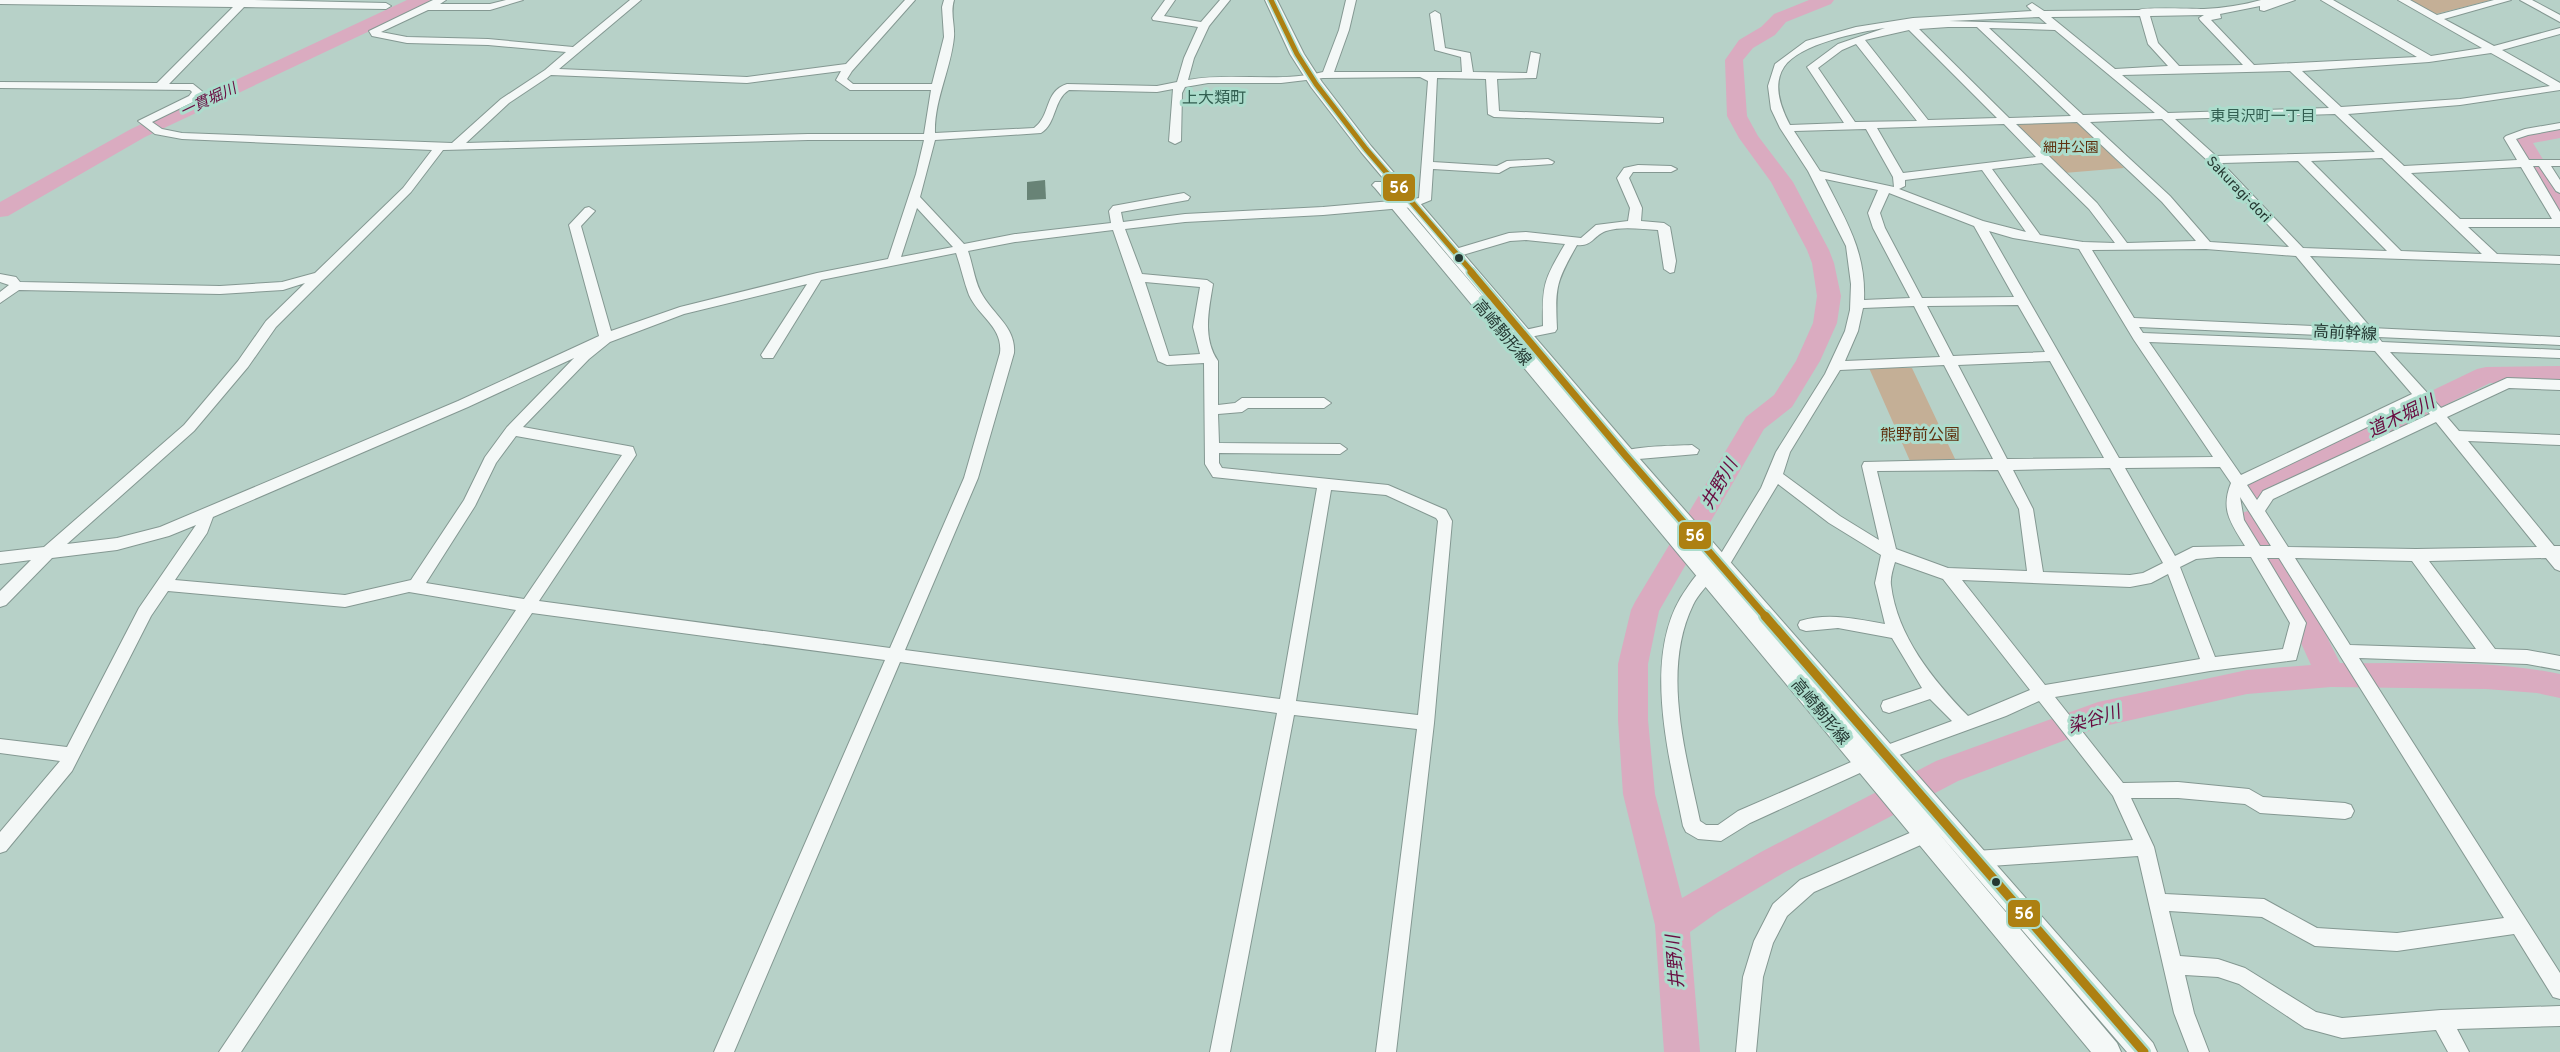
<svg xmlns="http://www.w3.org/2000/svg" width="2560" height="1052" viewBox="0 0 2560 1052" font-family="Overpass,'Noto Sans JP',sans-serif">
<rect width="100%" height="100%" fill="#b7d1c8"/>
<path fill="#c4af96" d="M2408 0H2491L2436 14Z
M2072 122 2081 125 2124 168 2064 173 2018 127 2020 124Z
M1869 368H1912L1956 461H1910Z"/>
<g fill="none" stroke-linecap="round" stroke-linejoin="round">
<path fill="#daabc0" fill-rule="evenodd" d="M407 0H430L427 4 145 137 8 216 0 217V202L131 129Z
M1809 0H1834L1831 4 1786 22 1775 35 1753 48 1743 60 1747 116 1758 136 1793 182 1829 250 1834 263 1841 296 1837 323 1820 361 1792 407 1764 429 1659 611 1648 664V720L1655 794 1682 898 1761 852 1936 761 2098 702 2247 670 2311 665 2295 630 2235 521 2238 514 2248 511 2258 514 2318 619 2340 663C2413 664 2489 659 2560 674V698L2537 693 2486 689 2331 687 2247 694 2100 727 1958 781 1785 872 1718 912 1690 932 1700 1052H1664L1655 925 1623 794 1618 720V664L1631 610 1635 602 1746 417 1774 395 1796 361 1813 323 1817 296 1812 263 1807 250 1771 182 1739 138 1727 116 1725 60 1739 40 1761 27 1774 14Z
M2560 126V138L2533 143 2560 187V211L2552 210 2549 205 2513 143 2519 134Z
M2560 366V382L2490 383 2264 494 2261 499 2252 502 2243 499 2239 492 2246 480 2477 369 2486 367Z"/>
</g>
<path fill="#688376" d="M1045 180 1046 199 1027 200V182Z"/>
<g fill="none" stroke-linecap="round" stroke-linejoin="round">
<defs>
<path id="minor" d="M0 0H251L386 3 391 6 386 9 244 7 169 84H193L203 92 197 100 152 122 162 129 182 133 452 143 501 99 545 70 566 52 488 45 407 43 372 36 369 31 433 0H446L440 4H490L506 0H523L490 10H428L381 32 407 37 488 39 573 47 630 0H641L559 69 747 77 846 64 905 0H915L852 71 847 79 853 84H932L944 37 942 7 944 0H954C950 13 955 25 954 37 951 69 934 100 935 133L1034 128C1051 116 1044 91 1067 84L1157 86 1177 82 1184 58 1198 27 1153 20 1152 18 1165 0H1175L1164 16 1201 22 1220 0H1230L1209 26 1194 58 1188 80C1232 72 1279 83 1323 72L1339 30 1346 0H1356L1349 30 1334 72H1462L1461 57 1435 50 1430 14 1435 11 1440 14 1445 48 1470 53 1473 72 1527 73 1531 52 1540 54 1536 78 1497 79 1499 111 1663 118V122L1659 123 1494 117 1488 114 1486 79 1437 78 1433 162 1497 166 1507 161 1548 159 1554 162 1552 164 1510 167 1499 173 1433 169 1431 200 1414 207 1323 215 1185 222 1125 229 1142 274 1207 280 1213 284C1209 309 1202 338 1218 361V405L1235 403 1242 398H1324L1331 403 1324 408H1248L1242 412 1218 414 1219 443 1340 444 1347 449 1340 454 1219 453V463L1222 468 1388 485 1446 510 1452 521 1434 723 1396 1052H1376L1417 729 1294 715 1230 1052H1210L1277 713 900 662 734 1052H714L885 660 532 613 241 1052H219L516 610 409 592 345 607 168 591 151 616 72 771 6 851 0 853V832L60 761 0 753V739L67 747 139 608 196 525 169 536 117 550 52 558 6 605 0 607V591L31 560 0 564V552L44 547 184 425 238 361 266 321 305 283 283 290 220 294 19 290 0 303V292L9 285 0 282V274L16 277 20 282 220 286 282 282 315 273 403 188 432 150 182 139 155 134 138 121 189 96 192 92 190 90 0 88V82L157 83 233 7 0 4ZM841 71 836 80 850 90H931L924 134H808L466 143 509 103 551 75 747 83ZM1420 77 1428 81 1419 198 1414 199 1323 207 1185 214 1123 222 1121 212 1188 200 1190 197 1184 193 1113 206 1109 211 1111 223 1015 234 964 244 920 197 935 140 1041 133C1057 123 1053 100 1069 90L1157 92 1173 89 1169 141 1175 144 1181 141 1182 93 1185 87 1208 83H1281L1323 78ZM808 140H924L916 174 888 259 817 273 680 307 611 331 581 226 595 211 589 207 585 208 569 225 599 336 458 401 160 527 117 538 67 544 194 431 248 367 276 327 411 192 443 150ZM917 208 953 247 901 257ZM1113 230 1158 361 1167 365 1204 363 1205 464 1213 477 1317 488 1280 699 905 650 978 478 1014 353C1016 328 995 316 983 296 975 284 973 265 968 251L1015 242ZM956 253C961 267 964 282 969 295 979 317 1003 327 1000 353L964 478 890 648 539 601 636 455 633 447 628 446 523 427 589 359 610 342 684 314 807 284 761 355 763 358H773L821 280ZM1145 282 1200 287 1193 327 1200 354 1169 356ZM574 358 507 427 485 457 464 500 411 580 345 595 175 580 207 533 213 517 468 407ZM516 436 622 455 524 599 426 583 475 506 496 463ZM1331 490 1386 495 1436 518 1438 521 1418 715 1296 701Z
M2261 0H2295L2264 11 2260 10V6L2220 14 2221 18 2211 20 2254 65 2417 57 2321 0H2333L2431 56 2482 48 2398 0H2410L2437 15 2494 0H2511L2444 19 2494 46 2560 28V34L2502 50 2560 83V90L2460 105 2348 114 2404 166 2517 160 2504 138 2506 136 2525 129 2560 123V129L2528 135 2516 139 2529 160H2560V166H2551L2560 180V193L2556 191 2539 166H2533L2560 212V227H2468L2497 254 2560 256V264L2310 256 2371 328 2560 337V345L2378 337 2382 342 2560 350V358L2390 352 2441 408 2507 378 2560 380V390L2509 388 2447 417 2459 431 2560 435V445L2468 441 2554 546H2560V571L2555 569 2546 558 2429 561 2495 649 2527 650 2560 656V670L2527 664 2359 658 2560 973V999L2553 997 2514 934 2397 951 2315 946 2262 917 2169 911 2180 956 2218 959 2245 968 2316 1012 2342 1018 2441 1010 2560 1006V1026L2457 1029 2469 1052H2448L2436 1030 2342 1038 2305 1028 2239 984 2218 977 2185 975 2194 1013 2209 1052H2189L2174 1013 2138 856 1976 867 1970 865 1967 859 1970 853 1976 851 2133 840 2113 796 2039 701 2006 716 1891 758 1885 760 1879 758 1876 753 1879 748 1952 721 1930 699 1889 713 1883 711 1881 706 1883 701 1922 688 1892 638 1838 628 1806 631 1800 629 1798 625 1800 621C1828 612 1857 619 1885 624L1875 583 1881 555 1829 523 1778 484 1727 569H1717L1714 565 1761 488 1776 452 1825 374 1845 331 1850 310 1851 284 1846 246 1808 171 1780 128 1771 109 1768 86 1775 64 1806 41 1856 27 1913 18 2032 11 2027 6 2032 3 2044 11 2139 10C2144 7 2192 9 2204 9 2224 8 2243 5 2261 0ZM2204 15 2199 18 2200 20 2243 65 2179 66 2158 43 2150 16ZM2140 16 2148 44 2168 66 2115 69 2051 17ZM2039 17 2047 24 1949 21ZM1948 27H1977L2071 116 2009 118 1919 29ZM1885 28 1838 44 1807 67 1844 123 1790 125C1781 108 1772 85 1784 67 1799 44 1859 32 1885 28ZM1989 28 2055 30 2155 113 2083 115ZM1909 30 1997 118 1928 120 1865 40ZM1856 44 1917 121 1855 122 1818 68 1842 50ZM2491 53 2550 86 2460 99 2341 107 2302 71 2429 62ZM2290 71 2329 108 2168 113 2122 75ZM2335 114 2375 152 2216 156 2175 119ZM2162 119 2209 162 2289 247 2210 242 2170 196 2090 122ZM2077 122 2162 202 2196 241 2127 243 2097 203 2016 124ZM2004 124 2036 157 1903 173 1877 128ZM1866 129 1893 177 1894 187 1820 171 1794 131ZM2382 158 2482 254 2401 251 2311 161ZM2298 161 2387 251 2303 248 2222 163ZM2042 163 2089 209 2115 243 2083 242 2040 235 1992 169ZM2521 167 2552 219H2460L2411 173ZM1982 170 2026 232 1983 221 1899 189 1905 186V180ZM1825 179 1878 190 1868 213 1873 228 1910 298 1864 300C1866 251 1846 221 1825 179ZM1889 193 1974 226 2014 297 1922 298 1885 228 1880 213ZM1989 231 2013 238 2079 249 2134 340 2213 457 2119 458ZM2206 249 2296 256 2356 328 2134 318 2092 250ZM2018 305 2045 352 1953 356 1927 306ZM1914 306 1940 357 1845 361 1858 331 1863 308ZM2139 327 2363 337 2368 342 2143 333ZM2149 342 2375 351 2412 394 2241 475ZM2050 361 2104 458 2007 459 1958 365ZM1944 365 1993 459 1864 462 1862 466 1879 540 1840 516 1783 474 1790 452 1840 370ZM2419 402 2430 414 2263 491 2257 500 2247 485ZM2436 422 2537 547 2416 549 2288 547 2265 511 2273 499ZM2220 467 2231 483C2220 510 2231 523 2245 546L2193 547 2175 556 2125 468ZM2110 468 2163 563 2143 573 2130 575 2043 572 2033 509 2013 470ZM1998 470 2019 509 2027 571 1948 568 1896 549 1877 471ZM2240 497 2271 546H2260L2244 520ZM2218 557H2251L2290 623 2283 649 2215 657 2180 567 2196 559ZM2267 558H2279L2504 918 2397 933 2317 928 2264 899 2165 894 2154 847 2131 798H2178L2245 804 2260 813 2345 819 2351 817 2354 811 2351 805 2345 803 2263 797 2249 789 2178 782 2123 783 2055 697 2210 671 2296 660 2306 623ZM2295 558 2412 561 2476 649 2350 645ZM1895 562 1943 579 2030 690 1968 716C1933 680 1897 636 1891 585 1890 578 1893 569 1895 562ZM2168 574 2200 659 2045 685 1962 580 2130 587 2151 583Z
M2520 0H2532L2560 15V22Z
M1638 165 1671 166 1677 169 1671 172H1633L1629 178 1642 208 1641 221 1664 223 1670 227 1676 261 1674 272 1670 273 1664 269 1658 230C1641 229 1622 226 1606 231 1594 235 1592 247 1577 245 1556 282 1555 287 1557 329L1555 332 1525 338 1520 337 1518 334 1520 331 1543 326C1542 284 1544 280 1565 244L1526 240 1510 241 1456 257 1452 256 1450 253 1452 250 1509 233 1526 232 1581 238 1596 225 1628 221 1630 208 1617 178 1624 168Z
M1692 445 1699 450 1697 454 1627 460 1618 463 1611 458C1620 445 1675 446 1692 445Z
M1706 569 1711 571 1714 575C1708 586 1698 594 1693 605 1661 671 1686 754 1700 821L1706 825H1718L1738 811 1865 756 1871 758 1874 763 1871 768 1750 823 1721 841 1698 839 1686 832 1683 826C1669 755 1640 652 1687 588 1692 581 1697 572 1706 569Z
M1926 826 1932 828 1935 834 1932 840 1814 892 1787 916 1773 943 1763 977 1756 1052H1736L1743 977 1754 941 1773 904 1800 880Z"/>
<path id="major" d="M1265 0H1277L1304 54 1322 82 1371 146 1632 450 2153 1043 2157 1052H2127L1937 831 2117 1043 2121 1052H2091L1375 188 1372 185 1375 182H1385L1540 364 1361 152 1311 87 1290 54Z"/>
</defs>
<use href="#minor" stroke="#849892" stroke-width="2"/>
<use href="#major" stroke="#849892" stroke-width="2"/>
<use href="#minor" fill="#f4f8f7" fill-rule="evenodd"/>
<use href="#major" fill="#f4f8f7" fill-rule="evenodd"/>
<defs>
<path id="bus-1-far2" d="M1271 0 1297 54 1316 84 1366 149 1473 273"/>
<path id="bus-1-far1" d="M1471 272 1625 455 1766 617"/>
<path id="bus-1" d="M1765 616 2144 1052"/>
</defs>
<use href="#bus-1-far2" stroke="#acdccc" stroke-width="8"/>
<use href="#bus-1-far1" stroke="#acdccc" stroke-width="11"/>
<use href="#bus-1" stroke="#acdccc" stroke-width="14"/>
<use href="#bus-1-far2" stroke="#ad8012" stroke-width="5"/>
<use href="#bus-1-far1" stroke="#ad8012" stroke-width="7"/>
<use href="#bus-1" stroke="#ad8012" stroke-width="9"/>
</g>
<g fill="#243832" stroke="#acdccc" stroke-width="2">
<circle cx="1459" cy="258" r="5"/>
<circle cx="1996" cy="882" r="5"/>
</g>
<g text-anchor="middle" stroke-width="6" stroke-linejoin="round" paint-order="stroke">
<g font-size="14" fill="#5f3211" stroke="#acdccc">
<text x="2071" y="152">細井公園</text>
</g>
<g font-size="14" fill="#243832" stroke="#acdccc">
<text transform="translate(2239 189) rotate(46)" y="5">Sakuragi-dori</text>
</g>
<g font-size="15" font-style="italic" fill="#690d41" stroke="#acdccc">
<text transform="translate(208 100) rotate(-25)" y="5">一貫堀川</text>
</g>
<g font-size="15" fill="#325f51" stroke="#acdccc">
<text x="2263" y="121">東貝沢町一丁目</text>
</g>
<g font-size="16" fill="#325f51" stroke="#acdccc">
<text x="1214" y="103">上大類町</text>
</g>
<g font-size="16" fill="#243832" stroke="#acdccc">
<text transform="translate(1503 332) rotate(50)" y="6">高崎駒形線</text>
<text transform="translate(2345 332) rotate(3)" y="6">高前幹線</text>
<text transform="translate(1821 711) rotate(50)" y="6">高崎駒形線</text>
</g>
<g font-size="16" fill="#5f3211" stroke="#acdccc">
<text x="1920" y="440">熊野前公園</text>
</g>
<g font-size="18" font-style="italic" fill="#690d41" stroke="#acdccc">
<text transform="translate(2401 416) rotate(-26)" y="6">道木堀川</text>
<text transform="translate(1719 484) rotate(-60)" y="6">井野川</text>
<text transform="translate(2094 719) rotate(-17)" y="6">染谷川</text>
<text transform="translate(1675 962) rotate(-95)" y="6">井野川</text>
</g>
</g>
<g stroke="#acdccc" stroke-width="2">
<rect x="1382" y="173" width="34" height="29" rx="6" fill="#ad8012"/>
<rect x="1678" y="521" width="34" height="29" rx="6" fill="#ad8012"/>
<rect x="2007" y="899" width="34" height="29" rx="6" fill="#ad8012"/>
</g>
<g font-size="16" text-anchor="middle" font-weight="bold" fill="#fff">
<text x="1399" y="193">56</text>
<text x="1695" y="541">56</text>
<text x="2024" y="919">56</text>
</g>
</svg>
